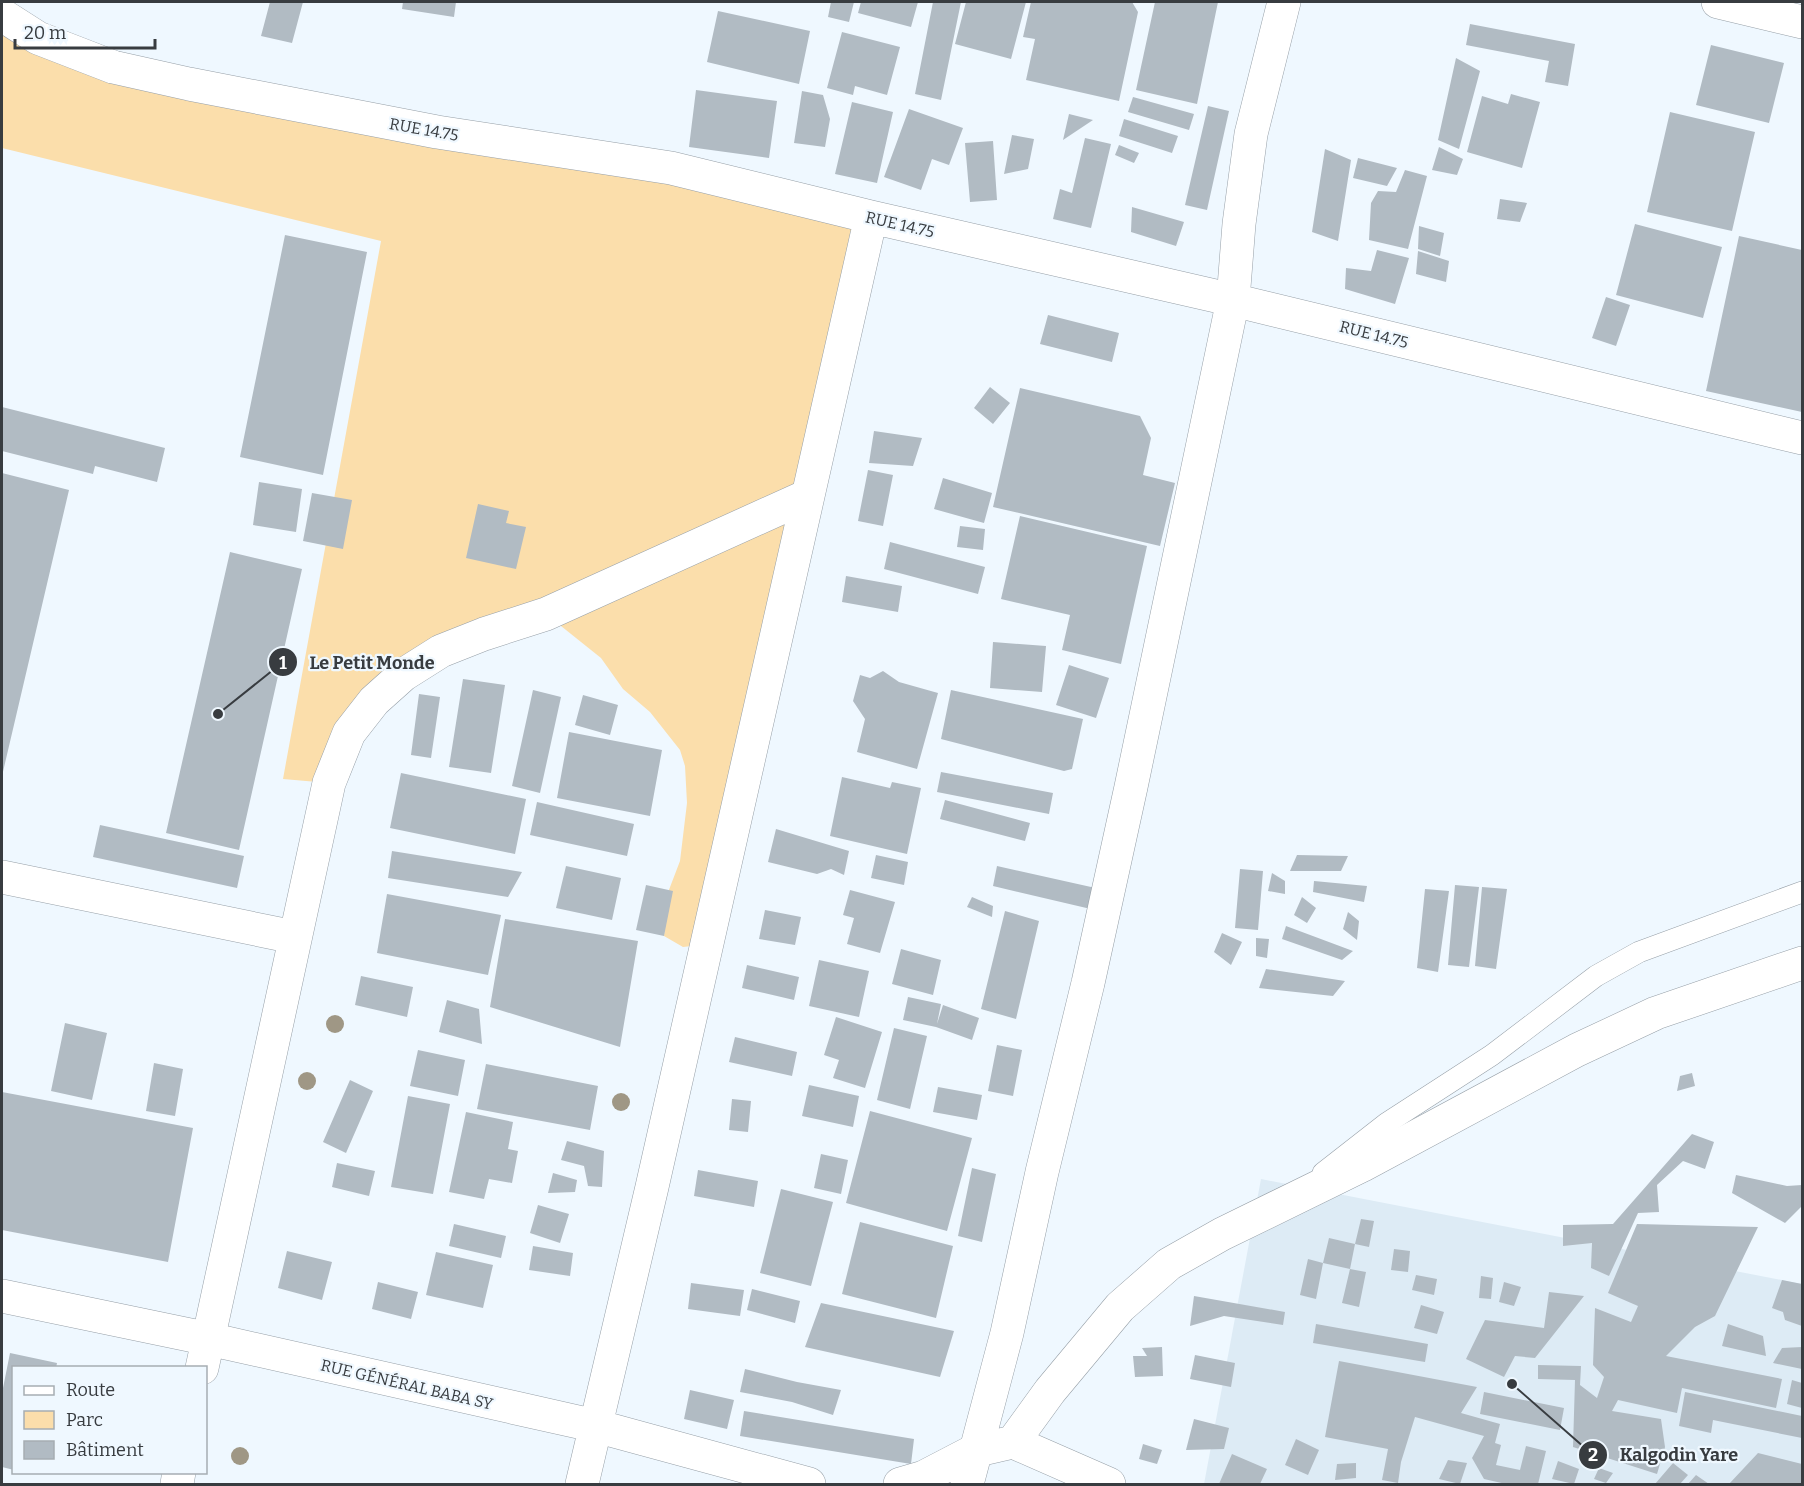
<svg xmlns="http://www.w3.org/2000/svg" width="1804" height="1486" viewBox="0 0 1804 1486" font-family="Bitter,serif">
<rect width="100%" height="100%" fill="#eff8ff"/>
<path fill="#ddebf5" d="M1261 1179 1802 1284V1484H1204Z"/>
<path fill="#fbdeab" d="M2 30 864 216 700 945 683 947 664 936 667 895 680 861 687 803 685 766 680 750 650 712 623 689 601 658 541 610 423 657 329 783 283 779 381 241 2 148Z"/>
<path fill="#b1bbc3" d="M270 2H303L292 43 261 36Z
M403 2H456L454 17 402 9Z
M831 2H854L849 22 828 17Z
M861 2H918L911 27 858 13Z
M933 2H961L941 100 915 94Z
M966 2H1026L1011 59 955 44Z
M1031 2H1132L1138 12 1119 101 1026 80 1035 39 1023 37Z
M1155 2H1218L1197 104 1136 90Z
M718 11 810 31 799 84 707 62Z
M1470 24 1575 44 1568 86 1545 82 1549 61 1466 45Z
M842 32 900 47 887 95 855 86 853 95 827 88Z
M1711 45 1784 63 1769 123 1696 105Z
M1456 58 1480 71 1459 149 1438 140Z
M696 90 777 101 769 158 689 147Z
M802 91 823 95 830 119 825 147 794 143Z
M1511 94 1540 102 1522 168 1467 152 1482 96 1508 104Z
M1133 97 1194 114 1189 130 1128 112Z
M852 102 893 112 877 183 835 174Z
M1208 106 1229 111 1207 210 1185 205Z
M909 109 963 128 949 165 932 159 921 190 884 177Z
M1670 112 1755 132 1732 231 1647 212Z
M1069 114 1093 120 1063 140Z
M1124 119 1178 136 1172 153 1119 136Z
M1012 135 1034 139 1028 169 1004 174Z
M1085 138 1111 144 1091 228 1053 219 1060 189 1072 193Z
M993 141 997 200 970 202 965 143Z
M1119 145 1139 153 1134 163 1115 155Z
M1439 147 1463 159 1457 175 1432 170Z
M1325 149 1351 160 1338 241 1312 232Z
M1358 158 1397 168 1387 186 1353 178Z
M1405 170 1427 176 1408 249 1369 240 1371 203 1378 191 1396 192Z
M1500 199 1527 203 1520 222 1497 219Z
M1132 207 1184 222 1176 246 1131 232Z
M1635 224 1722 247 1703 318 1616 295Z
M1419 226 1444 233 1440 256 1418 249Z
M285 235 367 252 323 475 240 457Z
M1739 236 1802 250V412L1706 391Z
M1377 250 1409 258 1395 304 1345 289 1346 268 1371 271Z
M1418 251 1449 261 1446 282 1416 274Z
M1606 297 1630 305 1616 346 1592 338Z
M1048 315 1119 333 1112 362 1040 344Z
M990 387 1010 403 993 424 974 408Z
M1020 388 1140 416 1151 438 1143 475 1175 483 1160 546 993 507Z
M2 407 165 448 157 482 95 466 93 474 2 451Z
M874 431 922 438 913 466 869 463Z
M868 470 893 475 883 526 858 521Z
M2 473 69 490 2 776Z
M943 478 992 493 984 523 934 509Z
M259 482 302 489 296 532 253 525Z
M312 493 352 500 343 549 303 541Z
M478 504 509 511 506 523 526 527 516 569 466 558Z
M1020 516 1147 546 1121 664 1062 650 1070 615 1001 599Z
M960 526 985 529 983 550 957 547Z
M890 542 985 567 978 594 884 569Z
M230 552 302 569 239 850 166 833Z
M846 576 902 586 898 612 842 602Z
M993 642 1046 646 1042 692 990 688Z
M1069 665 1109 678 1096 718 1056 705Z
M883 671 899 682 938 693 917 769 857 752 865 719 853 701 860 675 870 678Z
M463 679 505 685 491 773 449 767Z
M533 690 561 697 540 793 512 786Z
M951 690 1083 719 1072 769 1064 771 941 739Z
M419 694 440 697 431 758 411 755Z
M583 695 618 705 610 735 575 725Z
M569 732 662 750 650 816 557 798Z
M941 772 1053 793 1049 814 937 792Z
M401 773 526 799 515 854 390 828Z
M842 777 890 788 892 782 921 788 907 854 830 836Z
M945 800 1030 823 1025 841 940 819Z
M537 802 634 824 627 856 530 835Z
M100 825 244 856 237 888 93 857Z
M776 829 849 851 844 875 831 869 817 874 768 862Z
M392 851 522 872 508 897 388 878Z
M876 855 908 862 904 885 871 878Z
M1297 855 1348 856 1341 871H1290Z
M566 866 621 878 612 920 556 908Z
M997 866 1109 891 1095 910 993 886Z
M1240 869 1263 871 1258 930 1235 928Z
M1272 873 1285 881V894L1268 891Z
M1314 881 1367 886 1364 902 1313 892Z
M646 885 673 891 664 936 636 930Z
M1455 885 1479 887 1469 967 1448 965Z
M1482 887 1507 889 1496 969 1475 966Z
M1425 889 1449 891 1438 972 1417 968Z
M850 890 895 902 880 953 847 944 854 918 843 915Z
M387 894 501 915 488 975 377 953Z
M972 897 993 906 992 917 967 907Z
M1302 897 1316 908 1307 923 1294 915Z
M765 910 801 917 795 945 759 939Z
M1005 911 1039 921 1016 1019 981 1009Z
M1348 912 1359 921 1357 940 1343 929Z
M505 919 638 941 620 1047 490 1007Z
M1286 926 1353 951 1342 960 1282 939Z
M1222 933 1242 942 1231 965 1214 952Z
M1256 938 1269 939 1267 958 1256 956Z
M901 949 941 960 933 995 892 984Z
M819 960 869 971 859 1017 809 1006Z
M747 965 799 977 794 1000 742 988Z
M1266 969 1345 981 1333 996 1259 988Z
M361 976 413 987 407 1017 355 1005Z
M908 997 941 1004 937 1024 943 1005 979 1018 972 1040 936 1027 903 1020Z
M447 1000 479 1009 482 1044 439 1032Z
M836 1017 882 1032 865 1088 833 1078 839 1060 824 1055Z
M65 1023 107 1033 92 1100 51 1091Z
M894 1028 927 1036 910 1109 877 1100Z
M735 1037 797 1052 792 1076 729 1062Z
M997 1045 1022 1050 1013 1096 988 1091Z
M418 1050 465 1060 458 1096 410 1086Z
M154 1063 183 1069 175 1116 146 1111Z
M486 1064 598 1086 590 1130 477 1109Z
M1692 1073 1695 1086 1677 1091 1680 1076Z
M350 1080 373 1091 346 1153 323 1142Z
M809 1085 859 1096 853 1127 802 1116Z
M938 1087 982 1095 977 1120 933 1112Z
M2 1092 193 1128 168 1262 2 1230Z
M408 1096 450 1104 433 1194 391 1187Z
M732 1099 751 1101 748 1132 729 1130Z
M870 1111 972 1138 947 1231 846 1203Z
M466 1112 513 1122 508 1149 518 1151 512 1183 489 1179 484 1199 449 1192Z
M1692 1134 1714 1142 1705 1169 1683 1161 1657 1185 1659 1212 1638 1213 1609 1276 1591 1268 1592 1243 1563 1246V1225L1613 1224Z
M567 1141 604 1151 602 1187 588 1186 584 1166 561 1160Z
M821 1154 848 1160 841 1194 814 1188Z
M337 1163 375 1171 369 1196 332 1187Z
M972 1168 996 1174 982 1242 958 1236Z
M698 1170 758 1181 754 1207 694 1196Z
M553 1173 577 1180 575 1192 548 1193Z
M1736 1175 1787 1186 1802 1185V1206L1785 1223 1732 1193Z
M781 1189 833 1202 811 1286 760 1273Z
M538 1205 569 1214 560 1243 530 1233Z
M1361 1219 1374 1221 1369 1247 1355 1244Z
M860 1222 953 1246 936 1318 842 1294Z
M454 1224 506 1236 501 1258 449 1246Z
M1637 1224 1758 1227 1715 1316 1695 1327 1666 1356 1782 1379 1776 1408 1682 1388 1677 1413 1618 1400 1612 1411 1661 1419 1665 1447 1657 1474 1573 1447 1575 1380 1538 1379V1365L1581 1366 1580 1385 1597 1398 1604 1377 1593 1365 1595 1308 1631 1322 1638 1306 1608 1293Z
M1329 1238 1355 1244 1350 1269 1323 1263Z
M533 1246 573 1253 570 1276 529 1270Z
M1394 1249 1410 1251 1408 1272 1391 1270Z
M287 1251 332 1262 322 1300 278 1288Z
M436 1252 493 1265 483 1308 426 1295Z
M1308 1259 1323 1263 1316 1299 1300 1295Z
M1350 1269 1366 1272 1359 1307 1342 1303Z
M1416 1275 1437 1279 1434 1295 1412 1290Z
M1481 1276 1493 1278 1491 1299 1479 1298Z
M1782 1280 1802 1284V1326L1785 1320 1783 1312 1772 1308Z
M378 1282 418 1292 411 1319 372 1309Z
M1504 1282 1521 1287 1514 1306 1499 1302Z
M691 1283 744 1290 740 1316 688 1309Z
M752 1289 800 1301 795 1323 747 1310Z
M1549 1292 1584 1296 1535 1358 1515 1356 1504 1377 1466 1359 1485 1320 1544 1328Z
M1194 1296 1285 1312 1283 1325 1224 1316 1190 1326Z
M821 1303 954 1331 940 1377 805 1347Z
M1421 1305 1444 1312 1437 1334 1414 1328Z
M1316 1324 1428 1344 1425 1362 1313 1343Z
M1728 1324 1763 1336 1766 1356 1722 1346Z
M1162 1347 1163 1376 1135 1377 1133 1356H1147L1142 1348Z
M1802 1347V1369L1773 1363 1782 1348Z
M10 1353 57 1363 56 1368H14V1470L2 1467V1393Z
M1195 1355 1235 1363 1231 1387 1190 1379Z
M1339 1361 1477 1387 1461 1413 1500 1424 1495 1443 1501 1445 1496 1465 1520 1470 1526 1446 1546 1451 1538 1484H1506L1484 1479 1472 1458 1484 1436 1415 1417 1401 1462 1398 1483 1382 1480 1388 1449 1325 1437Z
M745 1369 797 1382 841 1390 833 1415 792 1402 740 1392Z
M1792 1380 1802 1383V1408L1787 1404Z
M690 1390 734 1400 727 1429 684 1419Z
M1484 1392 1564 1408 1560 1430 1480 1414Z
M1685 1392 1802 1416V1438L1713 1420 1711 1433 1679 1426Z
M744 1411 914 1439 911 1464 740 1436Z
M1194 1419 1229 1428 1224 1449 1186 1450Z
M1296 1439 1319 1450 1308 1475 1285 1465Z
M1143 1444 1162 1450 1157 1464 1139 1459Z
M1758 1453 1802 1464V1484H1729Z
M1232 1454 1267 1469 1260 1484H1219Z
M1448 1460 1467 1463 1460 1484 1439 1479Z
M1558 1461 1579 1469 1574 1484 1552 1479Z
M1356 1463V1478L1335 1480 1337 1464Z
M1673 1463 1688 1475 1680 1484H1655Z
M1599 1468 1613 1473 1606 1483 1594 1479Z
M1696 1475 1709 1484H1688Z"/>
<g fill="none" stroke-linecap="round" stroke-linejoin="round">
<defs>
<path id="lane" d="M1323 1173 1387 1123 1492 1055 1596 976 1639 952 1802 892"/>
<path id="street" d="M1718 2 1802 22
M2 15 38 38 113 67 189 84 437 132 671 168 871 217 1233 300 1802 438
M2 877 294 937
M2 1296 209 1339 596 1426 809 1484
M202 1368 329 783 349 733 374 701 403 675 441 651 484 634 546 614 807 496
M1013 1442 1050 1391 1120 1307 1169 1264 1222 1234 1363 1165 1577 1050 1656 1013 1802 963
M177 1484 179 1472
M582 1484 652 1187 871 217
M900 1484 924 1477 974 1451 1013 1442 1109 1484
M967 1484 1007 1333 1042 1172 1088 983 1131 787 1233 300 1239 224 1251 134 1284 2"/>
</defs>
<use href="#lane" stroke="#969fa7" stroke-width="22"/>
<use href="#street" stroke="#969fa7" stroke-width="34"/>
<use href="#lane" stroke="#fff" stroke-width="21"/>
<use href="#street" stroke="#fff" stroke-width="33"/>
</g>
<g fill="#9f9785">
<circle cx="335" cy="1024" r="9"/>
<circle cx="307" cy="1081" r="9"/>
<circle cx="621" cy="1102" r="9"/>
<circle cx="240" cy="1456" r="9"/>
</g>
<g text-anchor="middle" stroke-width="4.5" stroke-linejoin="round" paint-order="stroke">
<g font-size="16" fill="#383c40" stroke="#eff8ff">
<text transform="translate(424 129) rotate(10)" y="6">RUE 14.75</text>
<text transform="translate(900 224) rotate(13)" y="6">RUE 14.75</text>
<text transform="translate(1374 334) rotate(14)" y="6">RUE 14.75</text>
<text transform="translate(407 1384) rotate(13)" y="6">RUE GÉNÉRAL BABA SY</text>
</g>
</g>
<path fill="none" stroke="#383c40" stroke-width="2" d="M218 714L283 662M1512 1384L1593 1455"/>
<g fill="#383c40" stroke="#eff8ff" stroke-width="2">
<circle cx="218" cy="714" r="6"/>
<circle cx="1512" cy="1384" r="6"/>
<circle cx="283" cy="662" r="15"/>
<circle cx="1593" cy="1455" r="15"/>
</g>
<g font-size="18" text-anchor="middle" font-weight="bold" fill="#fff">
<text x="283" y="669">1</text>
<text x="1593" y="1461">2</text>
</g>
<g font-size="18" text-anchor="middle" font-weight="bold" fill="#383c40" stroke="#eff8ff" stroke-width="4.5" stroke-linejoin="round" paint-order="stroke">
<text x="372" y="669">Le Petit Monde</text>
<text x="1679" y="1461">Kalgodin Yare</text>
</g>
<rect width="1804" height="1486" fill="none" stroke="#383c40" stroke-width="6"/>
<rect x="12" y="1366" width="195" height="108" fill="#eff8ff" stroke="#a6adb3" stroke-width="1.5"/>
<rect x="24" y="1386" width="30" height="9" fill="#ffffff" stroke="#a6adb3" stroke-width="1.5"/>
<text x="66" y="1396" font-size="18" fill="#383c40">Route</text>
<rect x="24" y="1411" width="30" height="18" fill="#fbdeab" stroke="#a6adb3" stroke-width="1.5"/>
<text x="66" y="1426" font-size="18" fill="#383c40">Parc</text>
<rect x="24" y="1441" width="30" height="18" fill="#b1bbc3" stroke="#a6adb3" stroke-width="1.5"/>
<text x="66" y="1456" font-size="18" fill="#383c40">Bâtiment</text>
<path d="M15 39v9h140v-9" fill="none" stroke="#383c40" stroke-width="3"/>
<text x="24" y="39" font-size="18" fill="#383c40" stroke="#eff8ff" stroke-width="4.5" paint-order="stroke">20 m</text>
</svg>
